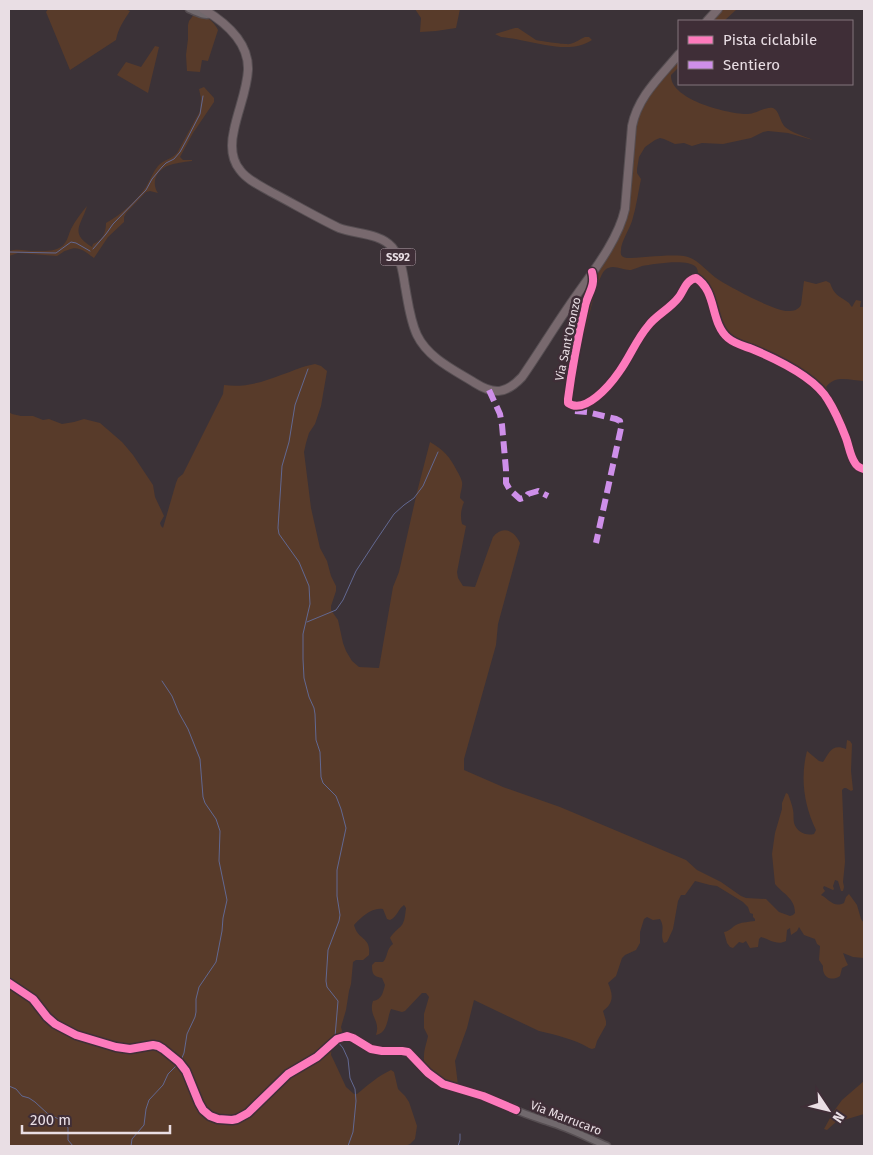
<svg xmlns="http://www.w3.org/2000/svg" width="873" height="1155" viewBox="0 0 873 1155" font-family="'Fira Sans',sans-serif">
<rect width="100%" height="100%" fill="#3b3237"/>
<path fill="#583b2a" d="M48 9H125L130 11C124 20 118 29 116 40L70 70 46 12Z
M415 9H460L456 28 436 31 420 32 421 18Z
M722 9H737L724 21H711Z
M195 13C204 14 214 21 218 30L208 61 202 60 200 72 187 71 186 55 188 39V25L189 21Z
M515 28H518L536 40C540 41 567 45 570 44 575 43 580 39 585 37H589L592 40C573 53 547 45 525 41 518 39 509 38 501 37L495 34Z
M155 46 159 47 148 93 117 75 126 62 141 67Z
M679 58V67L671 75C670 100 729 114 748 114 756 114 766 106 773 108 779 110 780 122 785 127 792 133 804 136 813 140L788 133 768 131 763 132 751 138 723 144 702 143 692 146 684 143 675 144 664 139 660 138 655 140 645 147 639 157 637 169V173L641 179C638 193 636 208 632 221 629 230 621 242 621 250 620 256 622 257 627 258 641 258 676 253 688 257 700 261 708 273 719 280 732 288 774 311 788 311 794 311 798 310 801 305L804 281 816 284 826 281 830 283C834 295 839 296 849 303L851 306 852 307 856 300 861 301 860 307H864V381C851 381 836 374 826 387 829 394 834 399 837 405 842 413 849 426 847 436L817 384 727 336 699 278C698 274 698 269 696 267 688 258 653 264 642 266 639 267 635 269 631 270 623 271 613 263 605 270 597 277 588 321 585 333H582L586 309 596 282 597 270 617 237 637 118 646 98Z
M204 87 214 98V102L193 133 180 157 183 160H192V161C184 162 175 163 167 166 156 171 151 183 158 193L150 191 146 192 126 213 124 217V222L108 237 94 258C85 252 79 245 68 250 63 251 61 254 57 256L18 253 9 256V251C18 248 26 251 36 251 45 251 59 252 65 243 68 239 69 233 71 229 75 221 81 213 87 206 81 226 69 233 92 247L93 244C102 240 106 234 106 223 122 214 135 202 146 187 150 180 153 172 158 166 163 160 172 159 177 153L200 111 201 98 199 89Z
M315 364 321 366 327 371 321 406 315 424 309 433 306 443 304 452 311 508 320 548 327 561 331 576 336 586V591L331 606V610L338 620 343 643 346 651 352 661 359 667 379 668 393 587 399 572 417 492 430 442C444 450 450 457 457 471 459 474 461 478 462 482 463 487 460 492 460 498L464 502C461 509 460 516 462 524L466 526 457 572 458 578 463 586 475 587 493 537C502 525 514 530 520 543L498 624 496 645 464 759V770L503 787 560 807 686 860 697 870 721 882 741 896 746 898 766 899 779 912 790 916 793 915 795 913C795 898 783 894 775 884L772 854 775 833 782 809V803L786 793 788 794C790 799 792 805 793 810 794 814 793 819 794 823 797 832 805 836 814 834L816 830C804 805 800 778 807 751L819 761 823 762C829 753 832 743 846 749L847 740 850 741 852 744 851 771 853 790 851 791 846 788H844L842 790 845 862 843 882 844 887 843 891H841L838 881 835 880 833 886 834 889 833 890 824 886 823 888 825 891 821 895C829 899 833 908 844 903L846 897 849 894 857 905 861 919 864 923V958L853 957 843 953 846 961 848 965 842 968 840 976C831 982 822 977 823 966L819 960 820 946 817 944 815 939 804 935 799 927 797 931 791 935 790 928 787 930 786 941C777 946 769 939 761 937L759 939 758 947 750 948 746 941 743 943 739 942 733 948 730 947 727 943 724 932C731 931 732 926 738 924 743 922 749 922 755 921V919L753 917V914L750 913 748 907 743 902 717 886 710 885 695 881 685 895H681L678 901 673 929 667 942 664 943C659 934 666 929 660 919L653 920 647 917 644 919 640 932V943L636 950 625 955 622 958 616 976 608 983C611 990 614 998 609 1005 608 1007 605 1009 603 1011L606 1021V1025L597 1041 595 1048 592 1049 589 1048C574 1039 556 1035 539 1031L474 1000 467 1028 455 1061 458 1085C444 1081 422 1074 424 1056 424 1049 427 1042 428 1036L424 1028V1014L429 997 426 993H422L405 1011 402 1012 391 1009C387 1018 388 1033 376 1035 381 1020 368 1016 373 1001 382 1000 383 992 385 985L382 978C373 976 372 974 372 965L375 962H383C388 957 386 949 393 944L390 938C393 933 395 932 399 928 405 924 405 915 406 908L404 905C398 909 397 917 390 920L387 919 383 909C372 907 361 917 354 925 358 941 371 936 369 955L363 960H356L353 962 351 984 349 991 346 1010 341 1027 343 1035 332 1044 331 1055 334 1061 346 1087 354 1094H357C368 1085 378 1076 391 1070L394 1072 398 1089 405 1096 409 1102 417 1126 415 1139 410 1144 405 1146H9V412L12 414 21 416H33L43 420 49 419 62 424 74 422 84 419 100 423 122 442 133 455 153 485 155 497 164 516 160 523 161 526 163 528 176 483 178 478 183 474 223 394 224 385C244 388 263 382 281 375 293 371 303 366 315 364Z
M864 1081V1114L844 1120 837 1121 827 1130 824 1129 834 1111 842 1100Z"/>
<g fill="none" stroke-linecap="round" stroke-linejoin="round">
<path stroke="#626891" stroke-width="1" d="M93 249 106 234 113 224 146 190 152 179 162 167 166 163 174 159 180 152 186 141 200 114 203 96
M9 252 56 253 71 242 76 243 90 251
M308 369 295 405 289 442 282 466 278 528 279 534 299 562 309 586 310 604 303 634V659L304 678 309 697 314 708 315 714 316 740 320 752 321 777 323 783 336 796 341 809 346 828 337 870V896L340 915 339 921 328 950 326 981 327 987 338 1001 335 1037
M307 622 336 610 343 600 356 571 375 542 394 514 404 505 414 498 423 486 438 452
M162 681 172 696 179 713 188 729 200 759 203 797 205 803 216 819 220 831 219 861 227 900 223 918 222 931 216 962 199 987 196 999V1012L195 1017 187 1034 184 1053 181 1060
M338 1042 343 1048 348 1059 350 1078 355 1089 356 1101 353 1132 348 1146
M9 1086 16 1089 22 1096 29 1098 35 1102 48 1114 65 1122 68 1128V1140L73 1146
M131 1146 132 1139 144 1125 146 1109 149 1100 163 1085 168 1074 177 1065
M458 1146 460 1140V1134"/>
<defs>
<path id="minor" d="M189 9C196 12 205 17 211 14
M592 272C596 286 588 293 585 306 578 337 572 368 568 399V403C585 415 610 385 619 372 630 357 636 340 648 326 656 315 670 309 679 297 684 290 686 280 696 278 717 291 710 323 728 338 735 344 744 346 752 349 776 359 815 377 828 400 835 411 841 425 846 438 849 446 850 456 855 463 857 467 860 468 864 469
M9 983 33 999 47 1017 55 1024 76 1035 116 1047 130 1049 153 1045 158 1046 163 1049 179 1062 186 1071 199 1103 203 1110 210 1116 218 1119 232 1120 237 1119 248 1113 288 1074 317 1057 337 1039 347 1036 353 1038 371 1049 382 1051H402L408 1052 428 1073 443 1084 483 1096 516 1110
M514 1108 516 1110C527 1115 538 1118 549 1122 569 1128 588 1138 607 1146"/>
<path id="major" d="M203 9C225 22 249 42 248 70 247 90 238 110 234 130 231 143 231 159 240 170 247 180 261 186 271 192 294 204 316 217 339 228 355 234 380 233 392 247 401 258 403 273 405 286 408 302 410 320 417 335 428 358 454 370 475 383 494 395 506 394 522 377 538 354 553 329 569 306 588 278 618 242 625 209L632 126C638 96 661 76 679 54
M707 21 718 9"/>
</defs>
<use href="#minor" stroke="#564e52" stroke-width="9"/>
<use href="#major" stroke="#564e52" stroke-width="10"/>
<use href="#minor" stroke="#71696d" stroke-width="6"/>
<use href="#major" stroke="#78696e" stroke-width="8"/>
<path stroke="#ce8fe9" stroke-width="6" stroke-dasharray="12 6" stroke-linecap="butt" d="M489 390 500 414 502 425 506 470V483L510 490 520 499 526 497 528 494 538 491 548 496
M575 411 587 412 616 419 620 421 621 428 596 543"/>
<defs>
<path id="cycleway" d="M592 272C596 286 588 293 585 306 578 337 572 368 568 399V403C585 415 610 385 619 372 630 357 636 340 648 326 656 315 670 309 679 297 684 290 686 280 696 278 717 291 710 323 728 338 735 344 744 346 752 349 776 359 815 377 828 400 835 411 841 425 846 438 849 446 850 456 855 463 857 467 860 468 864 469
M9 983 33 999 47 1017 55 1024 76 1035 116 1047 130 1049 153 1045 158 1046 163 1049 179 1062 186 1071 199 1103 203 1110 210 1116 218 1119 232 1120 237 1119 248 1113 288 1074 317 1057 337 1039 347 1036 353 1038 371 1049 382 1051H402L408 1052 428 1073 443 1084 483 1096 516 1110"/>
</defs>
<use href="#cycleway" stroke="#3f2e37" stroke-width="11"/>
<use href="#cycleway" stroke="#fd7abc" stroke-width="8"/>
</g>
<g text-anchor="middle" stroke-width="5" stroke-linejoin="round" paint-order="stroke">
<rect fill="#3f2e37" stroke="#b6a9b0" stroke-width="1" x="380.5" y="248.5" width="35" height="17" rx="4"/>
<g font-size="11" font-weight="bold" fill="#e9dee4">
<text x="398" y="261">SS92</text>
</g>
<g font-size="12" fill="#e9dee4" stroke="#3f2e37">
<text transform="translate(568 339) rotate(-78)" y="4">Via Sant'Oronzo</text>
<text transform="translate(566 1118) rotate(21)" y="4">Via Marrucaro</text>
</g>
</g>
<rect width="873" height="1155" fill="none" stroke="#e9dee4" stroke-width="20"/>
<rect x="678" y="20" width="175" height="65" fill="#3f2e37" stroke="#83747c"/>
<rect x="688" y="36" width="25" height="8" fill="#fd7abc" stroke="#83747c"/>
<text x="723" y="45" font-size="15" fill="#e9dee4">Pista ciclabile</text>
<rect x="688" y="61" width="25" height="8" fill="#ce8fe9" stroke="#83747c"/>
<text x="723" y="70" font-size="15" fill="#e9dee4">Sentiero</text>
<g transform="translate(828 1110) rotate(125)" stroke="#3f2e37" stroke-width="4" paint-order="stroke">
<path d="M0-4L9 19L0 12L-9 19Z" fill="#e9dee4"/>
<text y="-8" font-size="14" font-weight="bold" text-anchor="middle" fill="#e9dee4">N</text>
</g>
<path d="M22 1125v8h148v-8" fill="none" stroke="#e9dee4" stroke-width="2.5"/>
<text x="30" y="1125" font-size="15" fill="#e9dee4" stroke="#3f2e37" stroke-width="4" paint-order="stroke">200 m</text>
</svg>
